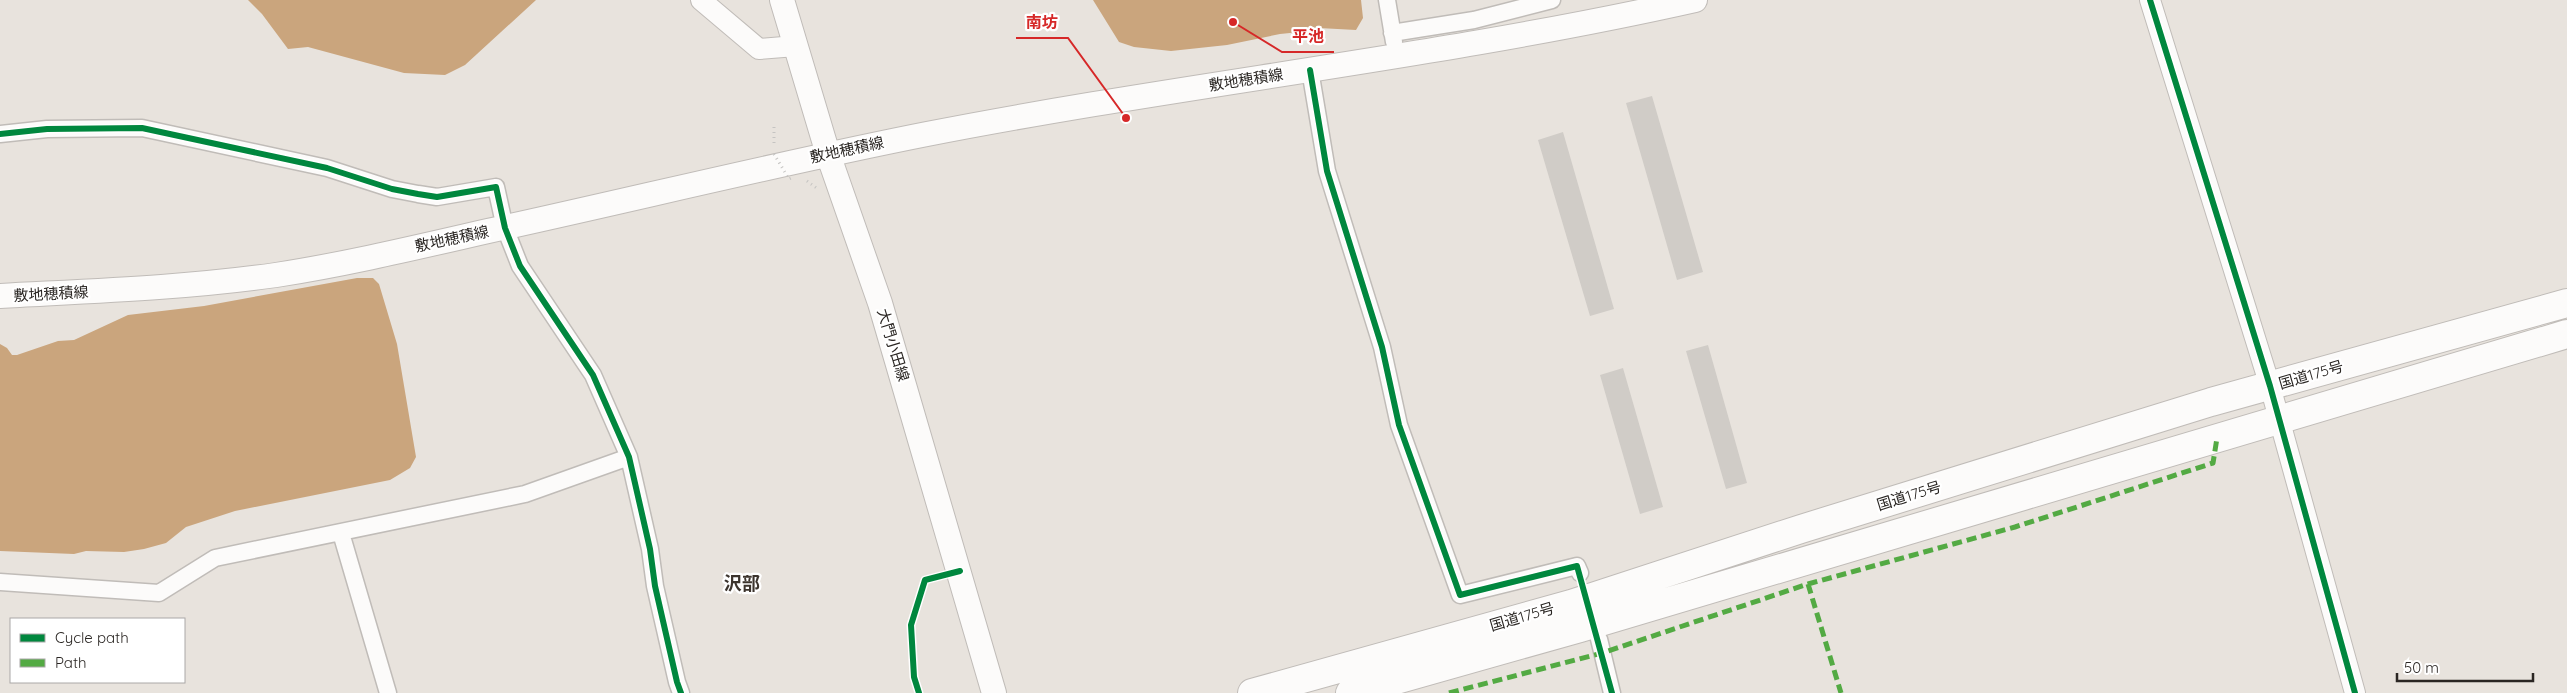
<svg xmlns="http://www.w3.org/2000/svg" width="2567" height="693" viewBox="0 0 2567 693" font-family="Quicksand,'Noto Sans JP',sans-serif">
<rect width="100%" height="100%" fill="#e8e3dd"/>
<path fill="#caa57d" d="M248 0H536L465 65 445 75 404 73 308 47 288 49 262 14Z
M1093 0H1361L1363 18 1356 30 1319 28 1310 34 1300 32 1280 34 1227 45 1171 51 1134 47 1119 42Z
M357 278H373L379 284 397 344 416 457 410 468 390 480 235 511 186 527 166 543 144 549 124 552 86 551 74 554 0 551V344L7 348 12 355H17L58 341 74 340 128 315 204 306Z"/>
<path fill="#d0ccc7" d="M1652 96 1703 272 1677 280 1626 103Z
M1563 132 1614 309 1590 316 1538 140Z
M1708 345 1747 483 1726 489 1686 351Z
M1623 368 1663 507 1640 514 1600 375Z"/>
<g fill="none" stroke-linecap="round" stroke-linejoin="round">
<defs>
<path id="minor" d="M1387 0 1394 42
M1392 33 1474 20 1552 0
M1310 70 1327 171 1382 347 1399 425 1460 595 1577 566 1580 573
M0 134 47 129 142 128 327 168 392 189 418 194 437 197 496 187 505 228 520 266 593 375 629 457 650 549 655 586 677 682 681 693
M341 533 388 693
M0 582 159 593 215 558 525 494 629 457
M1599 639 1612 693"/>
<path id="tertiary" d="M701 0 759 49 796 46
M2150 0 2270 386 2355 693"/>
<path id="secondary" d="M782 0 828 154 880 303 994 693
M0 296C92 291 185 288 276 275 347 264 418 247 488 231 635 199 780 163 927 134 1182 84 1441 57 1695 0"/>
<path id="trunk" d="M1252 693 1571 604 1801 529 2211 402 2567 303
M1350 693 1580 628 2567 334"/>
</defs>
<use href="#minor" stroke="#c0bcb8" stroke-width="19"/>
<use href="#tertiary" stroke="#c0bcb8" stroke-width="22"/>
<use href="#secondary" stroke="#c0bcb8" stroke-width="26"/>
<use href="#trunk" stroke="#c0bcb8" stroke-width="30"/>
<path stroke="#c5c4c2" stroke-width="3" stroke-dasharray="1 4" stroke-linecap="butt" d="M774 127V147
M807 181 818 189"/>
<use href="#minor" stroke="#fcfbfa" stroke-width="16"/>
<use href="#tertiary" stroke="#fcfbfa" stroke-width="20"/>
<use href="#secondary" stroke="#fcfbfa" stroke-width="24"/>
<use href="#trunk" stroke="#fcfbfa" stroke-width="28"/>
<path stroke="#c5c4c2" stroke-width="3" stroke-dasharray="1 4" stroke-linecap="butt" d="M774 154 789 179 793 177"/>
<path stroke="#53aa43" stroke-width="5" stroke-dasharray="10 5" stroke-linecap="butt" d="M1808 584 1841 693
M1449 693 1602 653 1808 584 2015 527 2213 463 2217 438"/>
<defs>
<path id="cycleway" d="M2150 0 2270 386 2355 693
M1310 70 1327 171 1382 347 1399 425 1460 595 1577 566 1612 693
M0 134 47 129 142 128 327 168 392 189 418 194 437 197 496 187 505 228 520 266 593 375 629 457 650 549 655 586 677 682 681 693
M919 693 914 677 911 625 925 580 960 571"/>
</defs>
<use href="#cycleway" stroke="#fff" stroke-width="9"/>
<use href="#cycleway" stroke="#00873e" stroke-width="6"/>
</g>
<g text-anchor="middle" stroke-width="4.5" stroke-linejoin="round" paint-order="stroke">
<g font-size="15" fill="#2a2623" stroke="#fff">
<text transform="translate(1246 80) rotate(-9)" y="5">敷地穂積線</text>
<text transform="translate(847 150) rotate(-12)" y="5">敷地穂積線</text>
<text transform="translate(452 239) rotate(-12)" y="5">敷地穂積線</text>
<text transform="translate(51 294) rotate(-3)" y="5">敷地穂積線</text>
<text transform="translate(893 345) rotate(73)" y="5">大門小田線</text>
<text transform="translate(2311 375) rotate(-16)" y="5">国道175号</text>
<text transform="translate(1909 496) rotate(-17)" y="5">国道175号</text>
<text transform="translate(1522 617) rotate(-16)" y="5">国道175号</text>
</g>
<g font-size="18" font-weight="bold" fill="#3c342d" stroke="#fff">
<text x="742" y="590">沢部</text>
</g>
</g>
<path fill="none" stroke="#d62828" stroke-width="2" d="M1126 118L1068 38H1016M1233 22L1282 52H1334"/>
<g fill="#d62828" stroke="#fff" stroke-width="2">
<circle cx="1126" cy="118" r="5"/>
<circle cx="1233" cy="22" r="5"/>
</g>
<g font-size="16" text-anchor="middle" font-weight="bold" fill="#d62828" stroke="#fff" stroke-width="4.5" stroke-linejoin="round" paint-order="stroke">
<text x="1042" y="28">南坊</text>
<text x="1308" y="42">平池</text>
</g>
<rect x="10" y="618" width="175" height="65" fill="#ffffff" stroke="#aaa8a7"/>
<rect x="20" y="634" width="25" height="8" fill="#00873e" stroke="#aaa8a7"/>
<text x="55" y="643" font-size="15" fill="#2a2623">Cycle path</text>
<rect x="20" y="659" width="25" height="8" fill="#53aa43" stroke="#aaa8a7"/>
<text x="55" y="668" font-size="15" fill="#2a2623">Path</text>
<path d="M2397 673v8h136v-8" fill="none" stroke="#2a2623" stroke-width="2.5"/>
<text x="2404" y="673" font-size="15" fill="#2a2623" stroke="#ffffff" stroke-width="4" paint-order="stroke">50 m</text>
</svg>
